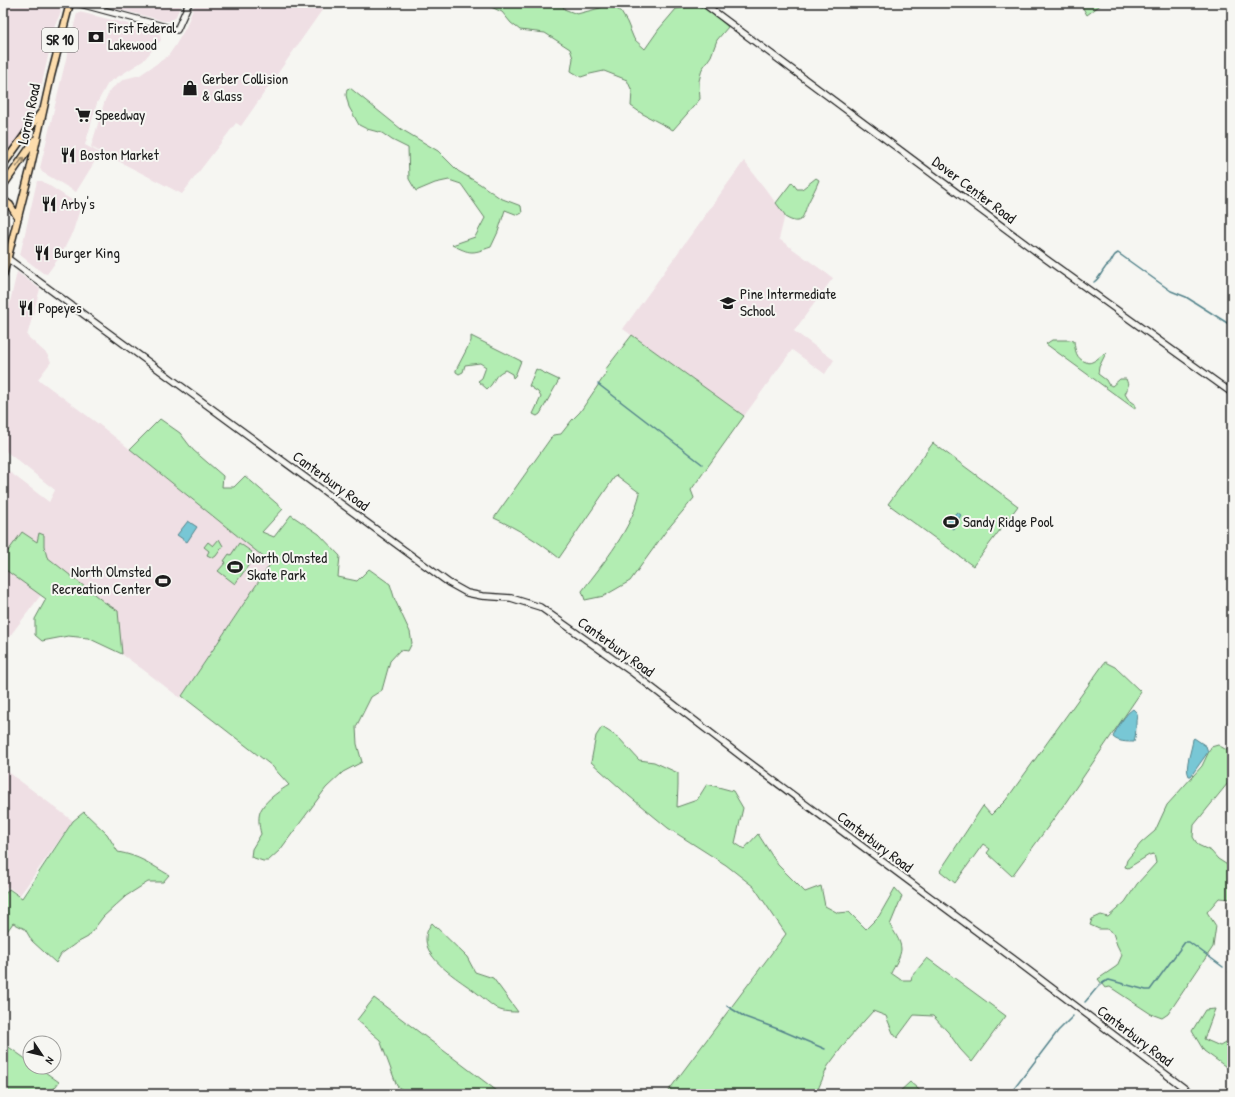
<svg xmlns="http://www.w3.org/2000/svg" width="1235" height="1097" viewBox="0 0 1235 1097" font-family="'Patrick Hand',sans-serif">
<rect width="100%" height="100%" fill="#f6f6f2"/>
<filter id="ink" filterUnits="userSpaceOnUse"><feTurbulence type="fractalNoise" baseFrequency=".025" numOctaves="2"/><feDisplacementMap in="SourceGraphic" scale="8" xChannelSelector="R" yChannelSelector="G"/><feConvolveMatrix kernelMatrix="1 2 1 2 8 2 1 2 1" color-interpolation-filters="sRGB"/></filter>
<g filter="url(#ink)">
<path fill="#efdfe4" d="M3 3H60L59 7 61 12 55 25 38 101 33 114 26 129 13 148 3 159Z
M95 3H182L175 18 170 21H164Z
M195 3H327L241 126 236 123 182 194 91 147 105 100 111 89 124 79 140 75 168 56 175 46 186 27Z
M79 12 158 31 160 34 161 40 143 61 108 83 97 103 85 145 100 153 76 192 42 172 40 168 77 13Z
M744 161 785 215 779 239 833 278 794 331 834 360 825 374 792 350 744 416 623 329Z
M37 181H42L81 206 73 231 61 255 47 274 43 273 20 255Z
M17 272 40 289 27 336 47 354 51 362 38 379 101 426 272 563 180 698 149 674 41 595 3 645V467L49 502 55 490 3 449V332Z
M3 768 73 821 20 895 7 886 6 887 3 884Z"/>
<path fill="#b2edb2" stroke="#678467" d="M486 3H563L564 9 577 14 600 8 609 3 621 12 627 22 634 39 645 49 659 29 676 9 689 7H706L728 27 717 40 711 56 702 69 699 81 700 99 673 130 641 113 631 106 632 91 627 80 604 71 590 74 581 77 571 71 573 58 570 49 545 33 520 30 511 23 502 12 489 6Z
M1080 3H1103L1087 15Z
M350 88 401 129 438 151 458 171 480 184 500 198 521 206 522 213 518 215 505 210 498 232 491 247C471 254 471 254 452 245L475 237 485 218 461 184 449 180 435 183 416 191 409 179 408 148 392 140 382 133 367 129 359 125 349 107 346 95 347 89Z
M816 178 819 180C816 188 812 195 808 203 803 215 803 228 785 217V215L776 203 792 182 797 189H802Z
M632 335 744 416 691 490 694 498 666 531 630 581 604 596 585 600 582 591C605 561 631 530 640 493L616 475 559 558C538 541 518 529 494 518L553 435 561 434 572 420 580 412 607 372 605 370Z
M471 336 521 361 515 376 513 378 512 374 505 370C492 376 496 382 487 389L478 381 482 378 486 367 480 363 465 365 463 372 459 374 456 372V370L471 341Z
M1052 340H1070L1074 341C1075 350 1076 359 1086 362 1089 363 1089 363 1092 362 1098 360 1100 355 1106 353L1099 367 1098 374 1106 380 1108 384 1112 386 1120 379H1126C1129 386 1128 388 1125 394L1128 399 1135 404V409L1046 344Z
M536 369 559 380 540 414 537 416 533 414 541 397 538 392 529 386Z
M160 419 180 433 193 450 223 476 222 487H234L245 476 283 509 262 532 274 537 291 515 319 534 340 556 338 577 357 581 369 569 390 584 395 600 410 632 412 643 408 651 400 650 390 661 382 690 371 697 356 727 357 744 362 762 343 772 326 788 280 850 268 861H263L251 857 252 849 261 834C259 826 257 815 262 808 267 799 281 790 289 785L272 766 182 696 271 563 130 449Z
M933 443 1018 506 973 566 888 504Z
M22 532 37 542 39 533 44 535V546L47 557 104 602 118 611 122 654 88 638 68 636 42 641 35 635V619L46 599 3 568V558Z
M219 539 223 546 216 556 213 558 207 555 209 551 204 547 208 542 213 546Z
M239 543 252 552 253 559 235 584 218 571 226 562 224 561 229 554 231 555Z
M1105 662 1115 667 1141 692 1066 802 1012 876 987 853 990 849 983 844 955 883 940 871 983 806 991 815 1006 800Z
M602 727 619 738 639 760 654 762 678 773V786L677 807 697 800 707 784 733 791 743 808 735 843 744 849 758 834 778 865 805 892 821 886 825 906 838 913 849 912 866 929 879 916 895 888 902 896 890 925C894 932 901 941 901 949 901 956 894 967 891 973L901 980H911L912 976 927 958 1006 1016 972 1062 960 1049 948 1032 933 1016 914 1015 897 1038 893 1033 886 1016 873 1011 848 1039 828 1066 816 1094H666L786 934 754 887 726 865 668 828 629 796 591 762 596 736Z
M1218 745 1232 753V778L1194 825 1193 837 1198 845 1211 851 1218 859 1232 868V899L1219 898 1207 912 1216 926 1213 947 1168 1014 1162 1018 1151 1014 1110 987 1105 988 1098 979 1117 966 1122 955 1117 945 1113 933 1107 929H1099L1090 925 1092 919 1101 915 1108 917 1125 902 1137 884 1156 863 1154 854 1149 855 1128 868 1125 867 1127 860 1141 843 1155 831 1167 805 1202 766 1211 747Z
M84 812 107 834 118 852C140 856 150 864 169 875L163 882H148L126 896 103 917 88 937 75 944 61 954 56 963 32 941 25 929 13 923 3 937V897L9 889 22 898 73 821Z
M432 923 467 957 475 972 493 978 518 1012C513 1012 505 1012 500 1010 494 1008 479 994 473 990 454 976 410 951 432 923Z
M374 998 501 1094H408L397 1086 380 1040 357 1020Z
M1215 1009 1204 1039 1220 1046 1232 1039V1070L1229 1069 1204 1051 1192 1031 1205 1010Z
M3 1043 30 1062V1067H38L59 1082 50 1094H3Z
M910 1082 924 1094H897Z"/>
<path fill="#78c7d5" stroke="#53838b" d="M957 512 961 515 953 529 945 524C949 519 953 516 957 512Z
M188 521 197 527 187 542 177 535Z
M1133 709 1137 713C1135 723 1137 733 1134 742 1127 742 1118 742 1113 737 1116 729 1126 713 1133 709Z
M1194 738 1206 746 1208 752 1191 776H1189C1184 767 1192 750 1193 739Z"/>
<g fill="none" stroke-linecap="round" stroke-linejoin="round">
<path stroke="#53838b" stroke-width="1.5" d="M1094 282C1100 278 1101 273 1105 268 1106 266 1108 265 1110 263 1113 259 1113 255 1118 253L1171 291 1186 297 1232 326
M598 384 702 464
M1229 972 1232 973
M1085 1002C1092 995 1099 982 1109 980L1146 990H1150L1185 942H1189L1223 967
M727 1006 745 1017 778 1029 825 1049
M1010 1094 1058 1031 1073 1016"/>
<defs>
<path id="secondary" d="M77 3 177 30 189 3
M703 3 1046 259 1232 393
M7 258 449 583 467 593 482 596 511 598 540 607 633 673 746 760 1015 960 1192 1094"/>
<path id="primary" d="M3 165 42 111
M3 186 35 140
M3 200 10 205 18 218
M3 276 30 170 51 76 70 3"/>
</defs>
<use href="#secondary" stroke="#1c1c1c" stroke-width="8"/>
<use href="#primary" stroke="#1c1c1c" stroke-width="9"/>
<use href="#secondary" stroke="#f6f6f2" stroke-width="5.5"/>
<use href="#primary" stroke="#fcdcac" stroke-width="6"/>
</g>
<defs><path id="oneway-shaft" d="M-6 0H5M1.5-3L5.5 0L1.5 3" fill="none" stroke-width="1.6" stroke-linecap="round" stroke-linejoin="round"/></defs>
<use stroke="#97866b" href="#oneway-shaft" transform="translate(20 162) rotate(-55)"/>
</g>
<defs>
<symbol id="bank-bare" viewBox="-9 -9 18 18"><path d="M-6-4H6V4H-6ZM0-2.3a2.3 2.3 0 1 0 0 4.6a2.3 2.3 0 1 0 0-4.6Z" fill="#1c1c1c" stroke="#f6f6f2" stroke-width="2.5" paint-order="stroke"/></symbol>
<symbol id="shop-bare" viewBox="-9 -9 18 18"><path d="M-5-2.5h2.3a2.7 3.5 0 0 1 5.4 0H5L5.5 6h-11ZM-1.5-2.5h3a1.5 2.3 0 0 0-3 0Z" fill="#1c1c1c" stroke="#f6f6f2" stroke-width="2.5" paint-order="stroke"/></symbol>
<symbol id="supermarket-bare" viewBox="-9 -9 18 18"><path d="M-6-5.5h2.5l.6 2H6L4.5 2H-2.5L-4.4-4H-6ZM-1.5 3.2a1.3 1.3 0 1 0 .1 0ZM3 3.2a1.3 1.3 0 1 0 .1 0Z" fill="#1c1c1c" stroke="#f6f6f2" stroke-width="2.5" paint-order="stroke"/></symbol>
<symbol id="restaurant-bare" viewBox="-9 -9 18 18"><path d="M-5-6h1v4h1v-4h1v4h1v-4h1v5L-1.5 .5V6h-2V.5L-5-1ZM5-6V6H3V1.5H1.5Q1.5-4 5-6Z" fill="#1c1c1c" stroke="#f6f6f2" stroke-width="2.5" paint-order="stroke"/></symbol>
<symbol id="school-bare" viewBox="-9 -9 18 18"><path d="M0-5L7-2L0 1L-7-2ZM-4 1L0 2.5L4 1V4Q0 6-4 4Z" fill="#1c1c1c" stroke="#f6f6f2" stroke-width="2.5" paint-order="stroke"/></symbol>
<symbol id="stadium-bare" viewBox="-9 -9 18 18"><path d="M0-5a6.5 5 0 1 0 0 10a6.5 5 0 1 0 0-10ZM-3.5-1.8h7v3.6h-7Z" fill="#1c1c1c" stroke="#f6f6f2" stroke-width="2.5" paint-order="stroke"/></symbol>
</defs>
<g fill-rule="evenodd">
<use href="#bank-bare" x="85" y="26" width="22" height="22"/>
<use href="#shop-bare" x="179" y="77" width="22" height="22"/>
<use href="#supermarket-bare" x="72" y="104" width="22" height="22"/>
<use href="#restaurant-bare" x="57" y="144" width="22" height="22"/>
<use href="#restaurant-bare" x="38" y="193" width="22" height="22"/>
<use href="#restaurant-bare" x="31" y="242" width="22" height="22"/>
<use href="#school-bare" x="717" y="292" width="22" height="22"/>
<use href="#restaurant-bare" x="15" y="297" width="22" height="22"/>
<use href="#stadium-bare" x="940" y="511" width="22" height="22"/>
<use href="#stadium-bare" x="224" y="556" width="22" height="22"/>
<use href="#stadium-bare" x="152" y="570" width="22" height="22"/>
</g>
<g text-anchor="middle" stroke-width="4" stroke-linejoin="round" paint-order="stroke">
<rect fill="#f6f6f2" stroke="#5d5d5c" stroke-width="1" x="42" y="28" width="36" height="24" rx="3"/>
<g font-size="14" font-weight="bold" fill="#1c1c1c">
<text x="60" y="45">SR 10</text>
</g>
<g font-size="15" fill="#1c1c1c" stroke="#f6f6f2" text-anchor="start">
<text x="108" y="33">First Federal<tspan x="108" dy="17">Lakewood</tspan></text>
<text x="202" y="84">Gerber Collision<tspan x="202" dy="17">&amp; Glass</tspan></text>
<text x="95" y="120">Speedway</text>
<text x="80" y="160">Boston Market</text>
<text x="61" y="209">Arby's</text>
<text x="54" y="258">Burger King</text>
<text x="740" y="299">Pine Intermediate<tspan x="740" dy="17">School</tspan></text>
<text x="38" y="313">Popeyes</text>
<text x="963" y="527">Sandy Ridge Pool</text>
<text x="247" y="563">North Olmsted<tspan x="247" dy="17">Skate Park</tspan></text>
<text x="151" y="577" text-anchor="end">North Olmsted<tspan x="151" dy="17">Recreation Center</tspan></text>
</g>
<g font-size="15" fill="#1c1c1c" stroke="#f6f6f2">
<text transform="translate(29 114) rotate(-78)" y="5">Lorain Road</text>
<text transform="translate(974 190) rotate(37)" y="5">Dover Center Road</text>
<text transform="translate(331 481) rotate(36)" y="5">Canterbury Road</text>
<text transform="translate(616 647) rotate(36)" y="5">Canterbury Road</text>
<text transform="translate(875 842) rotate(37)" y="5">Canterbury Road</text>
<text transform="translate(1135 1036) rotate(37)" y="5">Canterbury Road</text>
</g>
</g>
<rect width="1235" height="1097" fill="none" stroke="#f6f6f2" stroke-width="16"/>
<rect x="8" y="8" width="1219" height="1081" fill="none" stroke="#1c1c1c" stroke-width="1.5" filter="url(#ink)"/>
<g transform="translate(42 1055) rotate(125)"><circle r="19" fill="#f6f6f2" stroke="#9f9f9c"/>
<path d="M0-3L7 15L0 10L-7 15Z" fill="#1c1c1c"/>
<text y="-6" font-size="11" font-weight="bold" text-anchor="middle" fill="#1c1c1c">N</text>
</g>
</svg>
